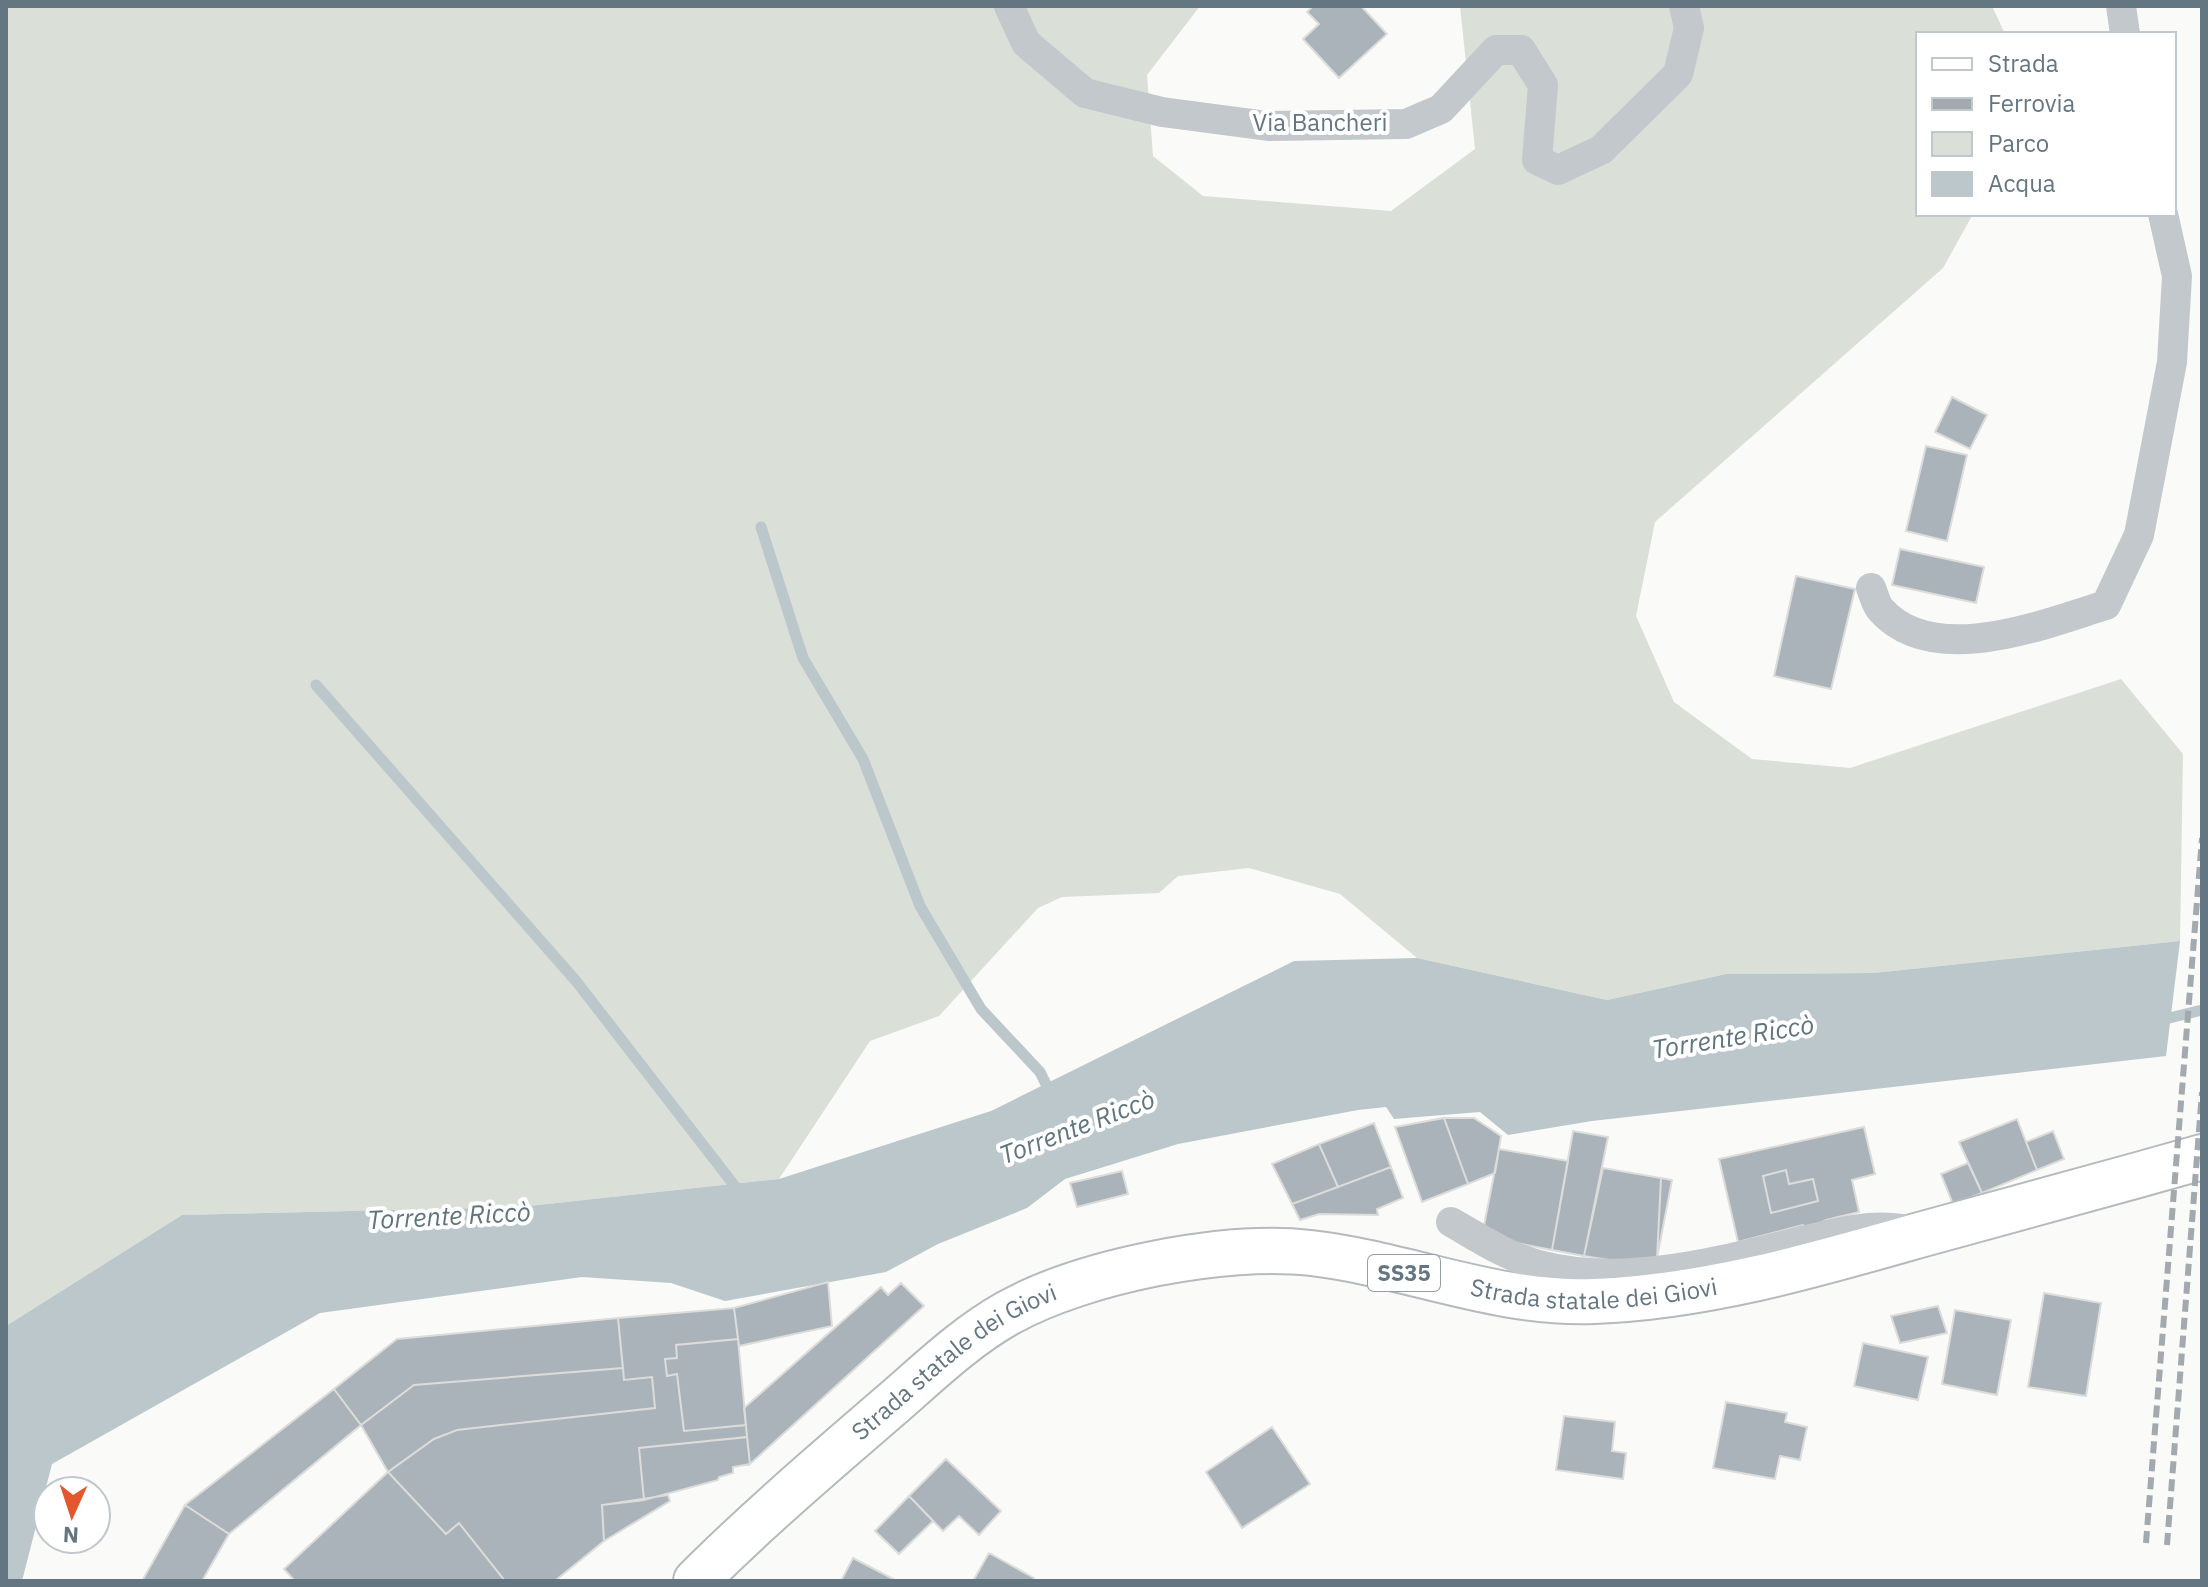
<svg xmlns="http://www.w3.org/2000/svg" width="2208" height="1587" viewBox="0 0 2208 1587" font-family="'IBM Plex Sans',sans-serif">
<rect width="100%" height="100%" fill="#fafaf8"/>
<path fill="#dadfd7" d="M6 6H1200L1147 75 1153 156 1203 196 1391 211 1475 149 1460 6H1992L2005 34H1918V214H1973L1943 268 1655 522 1636 616 1674 702 1752 759 1850 768 2121 679 2183 754 2180 941 1873 973 1726 974 1607 1000 1417 958 1340 894 1249 868 1178 876 1159 893 1062 897 1038 908 939 1016 870 1041 779 1179 519 1207 182 1215 6 1326Z"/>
<path fill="#bbc7cb" d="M2180 941 2166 1056 1592 1121 1508 1135 1480 1112 1394 1119 1386 1107 1358 1110 1178 1144 1065 1179 1027 1208 938 1244 886 1272 725 1301 671 1283 582 1277 320 1313 52 1464 22 1581H6V1326L182 1215 519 1207 779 1179 991 1111 1294 961 1417 958 1607 1000 1726 974 1873 973Z"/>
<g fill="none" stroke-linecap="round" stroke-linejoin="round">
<path stroke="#bbc7cb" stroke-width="11" d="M761 527 803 658 863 759 920 906 981 1009 1040 1072 1053 1098
M316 685 576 981 741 1194
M2157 1021 2202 1010"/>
</g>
<path fill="#aab3b9" stroke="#dcdcda" stroke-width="2" d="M1313 6H1361L1387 34 1339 78 1303 39 1319 24 1307 12Z
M1952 397 1987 415 1970 449 1935 432Z
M1926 446 1967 455 1947 541 1906 531Z
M1900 549 1984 567 1976 603 1892 585Z
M1796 576 1855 589 1831 689 1774 676Z
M1444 1118 1468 1184 1422 1202 1395 1127Z
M1444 1118H1474L1501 1136 1495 1173 1468 1184Z
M2017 1119 2037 1170 1982 1193 1959 1142Z
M1374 1123 1391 1167 1338 1187 1319 1144Z
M1864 1127 1875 1174 1852 1180 1859 1212 1826 1220 1805 1232 1803 1225 1738 1242 1719 1159Z
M1573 1131 1608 1137 1584 1256 1552 1250Z
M2053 1131 2064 1159 2037 1170 2026 1142Z
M1319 1144 1338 1187 1292 1204 1272 1164Z
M1499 1149 1568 1161 1552 1250 1482 1236Z
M1968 1163 1982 1193 1953 1204 1941 1174Z
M1391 1167 1403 1198 1377 1209 1378 1215 1319 1214 1300 1220 1292 1204Z
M1603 1168 1661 1178 1657 1258 1615 1261 1584 1256Z
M1786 1170 1789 1184 1813 1179 1818 1201 1771 1213 1763 1176Z
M1122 1171 1128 1194 1077 1207 1070 1183Z
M1661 1178 1672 1180 1657 1258Z
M828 1282 832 1326 739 1346 734 1308Z
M901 1283 924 1306 750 1464 744 1408 881 1287 888 1295Z
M2044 1293 2101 1303 2086 1396 2028 1387Z
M1938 1306 1947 1333 1900 1343 1891 1316Z
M734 1308 738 1339 676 1345 677 1358 665 1359 667 1376 677 1374 684 1431 746 1425 747 1437 639 1448 644 1500 602 1505 604 1541 556 1580 505 1581 459 1523 446 1534 388 1472 434 1439 457 1430 655 1408 652 1377 624 1380 618 1318Z
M1955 1310 2011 1320 1997 1395 1942 1384Z
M618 1318 623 1368 414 1385 361 1425 334 1389 397 1339Z
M738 1339 746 1425 684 1431 677 1374 667 1376 665 1359 677 1358 676 1345Z
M1863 1343 1928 1357 1918 1400 1854 1386Z
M623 1368 624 1380 652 1377 655 1408 457 1430 434 1439 388 1472 361 1425 414 1385Z
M334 1389 361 1425 229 1534 185 1505Z
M1726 1402 1787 1413 1785 1422 1807 1427 1800 1460 1780 1456 1775 1479 1713 1468Z
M1564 1416 1615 1422 1612 1451 1626 1453 1623 1479 1556 1470Z
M1272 1427 1310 1484 1242 1528 1206 1472Z
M747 1437 750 1464 733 1467V1473L719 1477 718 1480 644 1500 639 1448Z
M946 1459 1001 1511 979 1535 959 1516 943 1531 909 1496Z
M388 1472 446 1534 459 1523 505 1581H295L284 1569Z
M668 1495 670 1501 604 1541 602 1505Z
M909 1496 933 1521 899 1554 875 1531Z
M185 1505 229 1534 202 1581H142Z
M989 1553 1034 1578 1032 1581H973Z
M853 1558 897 1581H841Z"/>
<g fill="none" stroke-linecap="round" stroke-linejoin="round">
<defs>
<g id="primary">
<path id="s1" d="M696 1581C758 1519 825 1462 891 1405 928 1373 965 1337 1008 1313 1083 1271 1225 1243 1311 1253 1407 1264 1496 1305 1594 1301 1704 1297 1811 1266 1916 1236 2012 1210 2107 1184 2202 1157"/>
</g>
</defs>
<use href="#primary" stroke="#b5babe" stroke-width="48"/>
<path stroke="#c3c8cc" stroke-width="30" d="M1009 6 1026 43 1085 93 1162 112 1268 126 1406 124 1441 109 1496 50H1521L1543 85 1537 160 1558 170 1601 150 1678 74 1689 28 1684 6
M2121 6 2125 34
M1871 588C1874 595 1876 605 1881 610 1934 669 2044 624 2106 605L2139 535 2172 362 2177 276 2163 214
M1451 1222C1479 1238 1507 1257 1539 1265 1618 1286 1705 1265 1782 1246 1822 1237 1861 1223 1903 1229"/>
<use href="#primary" stroke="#fff" stroke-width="44"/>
<path stroke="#a2aab0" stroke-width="6" stroke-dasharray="12 6" stroke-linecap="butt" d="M2146 1543 2202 838
M2167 1545 2202 1092"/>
</g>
<g text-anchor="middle" stroke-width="8" stroke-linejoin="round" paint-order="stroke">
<rect fill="#fff" stroke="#939fa8" stroke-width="2" x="1368" y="1255" width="72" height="36" rx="6"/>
<g font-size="22" font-weight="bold" fill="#657683">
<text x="1404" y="1281">SS35</text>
</g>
<g font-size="24" fill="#657683" stroke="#fff">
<text x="1320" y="131">Via Bancheri</text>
<text dy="8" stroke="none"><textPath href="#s1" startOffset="1012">Strada statale dei Giovi</textPath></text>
<text dy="8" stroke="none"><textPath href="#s1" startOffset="340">Strada statale dei Giovi</textPath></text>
</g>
<g font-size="26" font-style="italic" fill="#60757c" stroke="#fff">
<text transform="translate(1733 1037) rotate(-9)" y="9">Torrente Riccò</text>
<text transform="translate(1077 1127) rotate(-21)" y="9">Torrente Riccò</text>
<text transform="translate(449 1216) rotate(-3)" y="9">Torrente Riccò</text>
</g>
</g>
<rect width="2208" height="1587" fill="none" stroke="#657683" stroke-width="16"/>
<rect x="1916" y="32" width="260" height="184" fill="#ffffff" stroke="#c1c8cd" stroke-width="2"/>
<rect x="1932" y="58" width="40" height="12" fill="#ffffff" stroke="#c1c8cd" stroke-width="2"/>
<text x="1988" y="72" font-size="24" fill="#657683">Strada</text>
<rect x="1932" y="98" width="40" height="12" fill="#a2aab0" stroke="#c1c8cd" stroke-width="2"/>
<text x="1988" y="112" font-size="24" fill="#657683">Ferrovia</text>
<rect x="1932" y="132" width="40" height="24" fill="#dadfd7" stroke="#c1c8cd" stroke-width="2"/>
<text x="1988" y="152" font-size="24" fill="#657683">Parco</text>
<rect x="1932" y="172" width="40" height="24" fill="#bbc7cb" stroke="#c1c8cd" stroke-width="2"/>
<text x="1988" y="192" font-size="24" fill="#657683">Acqua</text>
<g transform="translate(72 1515) rotate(183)"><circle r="38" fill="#ffffff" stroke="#c1c8cd" stroke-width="2"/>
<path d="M0-6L14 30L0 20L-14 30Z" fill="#e4572e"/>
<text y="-12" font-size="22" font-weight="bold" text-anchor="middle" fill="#657683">N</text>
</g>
</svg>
